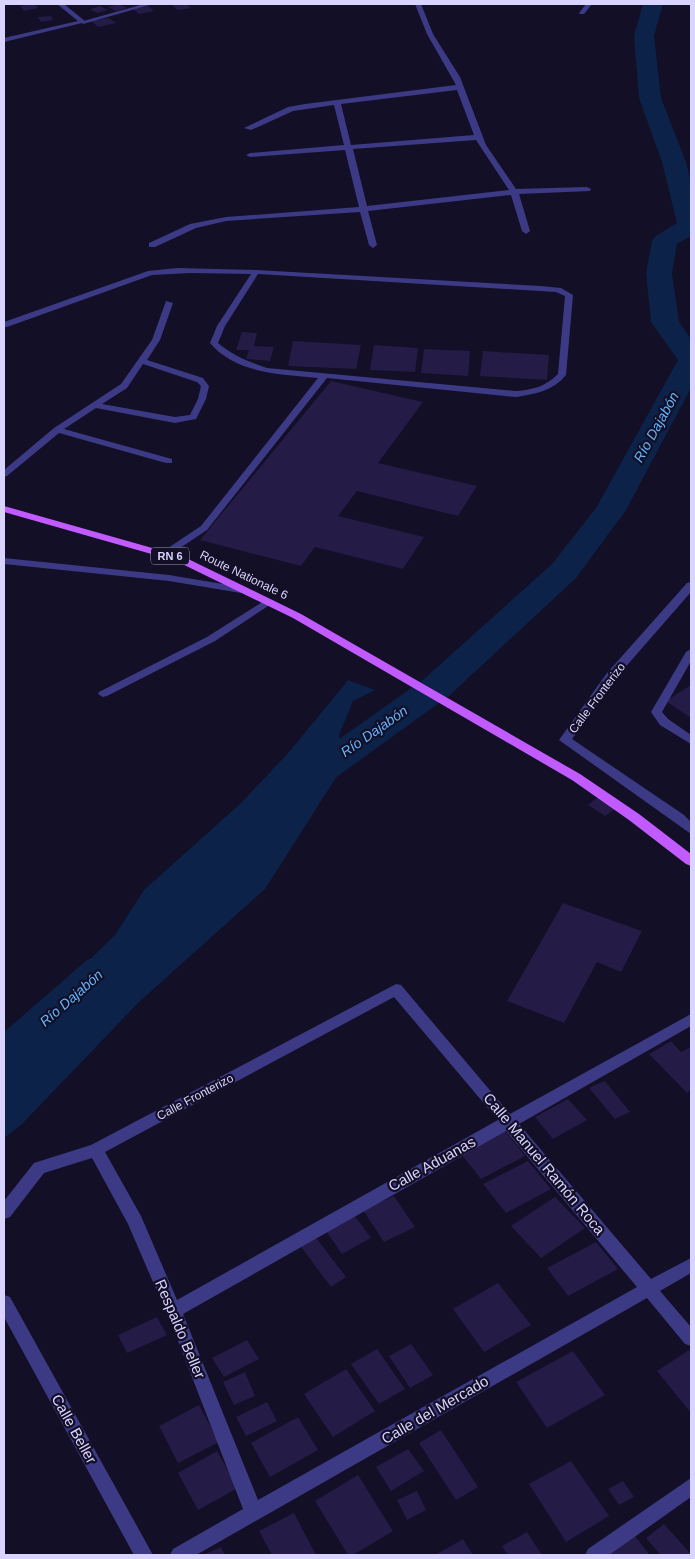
<svg xmlns="http://www.w3.org/2000/svg" width="695" height="1559" viewBox="0 0 695 1559" font-family="Helvetica,sans-serif">
<rect width="100%" height="100%" fill="#130f26"/>
<path fill="#0c2248" d="M348 680 375 690 353 701 339 735 344 765 265 889 138 1003 22 1124 4 1138V1041L33 1040 61 1010 65 984 115 935 144 890 241 803 290 751Z"/>
<g fill="none" stroke-linecap="round" stroke-linejoin="round">
<path fill="#0c2248" fill-rule="evenodd" d="M643 4H663L654 36 661 98 686 162 691 182V236L677 244 672 273 679 322 691 339V388L626 510 576 578 450 695 313 794 300 798 287 794 281 785 287 776 424 679 552 564 596 508 678 360 651 322 646 273 652 241 656 236 677 223 662 162 639 98 634 36Z
M102 955 117 960 123 971 117 982 19 1069 4 1074V1032L87 960Z"/>
</g>
<path fill="#241b47" d="M34 4 38 8 24 11 20 6Z
M119 4 127 8 116 11 108 7Z
M180 4H186L191 8 178 10 172 5Z
M100 6 108 10 97 13 90 9Z
M148 6 154 11 139 14 133 9Z
M51 16 53 20 41 22 38 17Z
M109 18 116 23 98 27 91 21Z
M242 332 257 333 254 346 274 347 270 361 246 359 249 350H236Z
M293 341 361 345 356 369 288 366Z
M374 345 418 348 415 372 370 370Z
M424 349 470 351 468 376 421 373Z
M483 351 549 355 547 380 480 376Z
M331 381 423 402 378 463 477 486 458 516 357 491 338 516 424 537 403 569 315 547 301 566 200 540Z
M691 685V718L666 701Z
M601 795 618 807 605 816 588 805Z
M563 903 642 931 621 972 597 962 564 1023 507 1001Z
M671 1041 681 1052 691 1047V1090L687 1093 649 1054Z
M605 1081 630 1112 615 1119 589 1088Z
M568 1099 587 1120 553 1139 535 1117Z
M505 1131 525 1156 481 1179 461 1154Z
M528 1161 551 1189 506 1213 483 1184Z
M394 1196 415 1227 384 1242 363 1210Z
M555 1197 585 1228 541 1258 511 1226Z
M355 1216 371 1238 342 1254 326 1231Z
M314 1235 346 1277 331 1287 299 1244Z
M596 1242 618 1269 568 1296 547 1268Z
M498 1283 531 1325 484 1352 453 1309Z
M157 1317 167 1335 127 1353 118 1335Z
M247 1340 259 1359 224 1377 212 1358Z
M411 1344 433 1375 410 1388 389 1356Z
M377 1349 405 1389 379 1404 351 1364Z
M689 1350 691 1354V1413L657 1371Z
M573 1351 605 1395 547 1428 516 1382Z
M346 1369 375 1411 333 1437 304 1394Z
M245 1372 255 1396 234 1405 223 1382Z
M267 1402 277 1421 246 1436 236 1417Z
M199 1405 219 1442 178 1463 159 1426Z
M298 1417 318 1450 270 1477 251 1443Z
M441 1430 478 1487 456 1500 419 1443Z
M408 1449 424 1471 391 1491 376 1467Z
M217 1451 238 1488 198 1510 178 1473Z
M571 1461 609 1516 566 1542 529 1484Z
M358 1475 393 1531 353 1555H348L315 1501Z
M623 1481 634 1497 619 1505 608 1489Z
M417 1491 426 1510 407 1520 397 1500Z
M294 1513 316 1555H272L259 1531Z
M664 1524 691 1554V1555H661L646 1538Z
M527 1532 542 1555H508L502 1546Z
M634 1535 650 1555H607Z
M463 1539 473 1555H435Z
M221 1547 225 1555H203Z"/>
<g fill="none" stroke-linecap="round" stroke-linejoin="round">
<path fill="#3d3a85" fill-rule="evenodd" d="M144 4H153L83 24 80 22Z
M177 268 256 270 540 286 561 288 573 295 566 375C553 391 535 394 516 397L327 378 207 530 168 556H162L160 554 162 552 201 526 318 378C281 374 236 374 210 343L217 326 251 274 190 273 152 275 7 327H4V322L148 271ZM258 274 556 292 565 296 558 374C546 386 533 390 516 391L267 368C249 362 232 355 218 343L225 326Z
M166 301 173 303 160 340 147 360 203 378 209 386 206 399 196 419 175 423 96 408 64 429 172 459V463H166L59 433 7 476 4 477V470L54 428 121 384 152 340ZM143 364 197 382 201 386 198 399 190 415 175 417 102 404 127 388Z
M4 558 169 575 241 587 246 590 241 593 169 581 4 564Z
M267 599 272 602 271 604 215 641 107 696 103 697 98 694 99 692 207 637Z
M691 649V661L662 712 668 719 691 735V744L660 725 651 712 686 652Z"/>
<path fill="#3d3a85" fill-rule="evenodd" d="M57 4H64L86 22 4 42V38L78 21Z
M415 4H421L433 34 460 77 486 145 516 189 587 187 591 189 590 191 519 194 530 231 526 234 522 231 511 195 368 211 377 245 373 248 369 245 360 212 226 221 196 228 155 247H149V243L190 224 226 217 359 207 345 150 250 157 246 155 250 153 344 145 334 105 293 111 251 130 244 128 288 107 305 104 456 85 427 34ZM457 90 474 135 351 145 341 104ZM476 140 509 190 367 206 353 149Z
M586 4H592L584 14H580L579 13Z
M691 582V592L615 679 572 739 684 815 691 822V834L559 740 607 673 687 583Z
M396 984 401 985 510 1114 691 1014V1026L519 1124 651 1279 691 1258V1273L660 1291 691 1327V1346L685 1344 647 1298 196 1555H170L173 1549 243 1509 175 1333 128 1224 92 1158 44 1173 10 1217 4 1219V1201L34 1163 91 1145ZM394 997 498 1120 177 1300 141 1216 105 1152ZM506 1131 637 1287 258 1500 183 1314Z
M4 1295 10 1297 153 1555H134L4 1317Z
M691 1478V1497L609 1555H585L588 1549Z"/>
<path fill="#c25bff" fill-rule="evenodd" d="M4 506 184 557 301 614 580 774 639 814 691 854V866L686 864 629 820 572 780 293 618 176 561 4 512Z"/>
</g>
<g text-anchor="middle" stroke-width="4.5" stroke-linejoin="round" paint-order="stroke">
<rect fill="#130f26" stroke="#9e99be" stroke-width="1" x="151" y="547.5" width="38" height="17" rx="4"/>
<g font-size="11" font-weight="bold" fill="#d9d4ff">
<text x="170" y="560">RN 6</text>
</g>
<g font-size="12" fill="#d9d4ff" stroke="#130f26">
<text transform="translate(244 575) rotate(26)" y="4">Route Nationale 6</text>
<text transform="translate(597 698) rotate(-53)" y="4">Calle Fronterizo</text>
<text transform="translate(195 1097) rotate(-28)" y="4">Calle Fronterizo</text>
</g>
<g font-size="14" font-style="italic" fill="#62b6ff" stroke="#130f26">
<text transform="translate(656 427) rotate(-61)" y="5">Río Dajabón</text>
<text transform="translate(374 731) rotate(-35)" y="5">Río Dajabón</text>
<text transform="translate(71 998) rotate(-41)" y="5">Río Dajabón</text>
</g>
<g font-size="15" fill="#d9d4ff" stroke="#130f26">
<text transform="translate(432 1164) rotate(-29)" y="5">Calle Aduanas</text>
<text transform="translate(544 1164) rotate(50)" y="5">Calle Manuel Ramón Roca</text>
<text transform="translate(180 1329) rotate(67)" y="5">Respaldo Beller</text>
<text transform="translate(435 1410) rotate(-30)" y="5">Calle del Mercado</text>
<text transform="translate(74 1429) rotate(61)" y="5">Calle Beller</text>
</g>
</g>
<rect width="695" height="1559" fill="none" stroke="#d9d4ff" stroke-width="10"/>
</svg>
